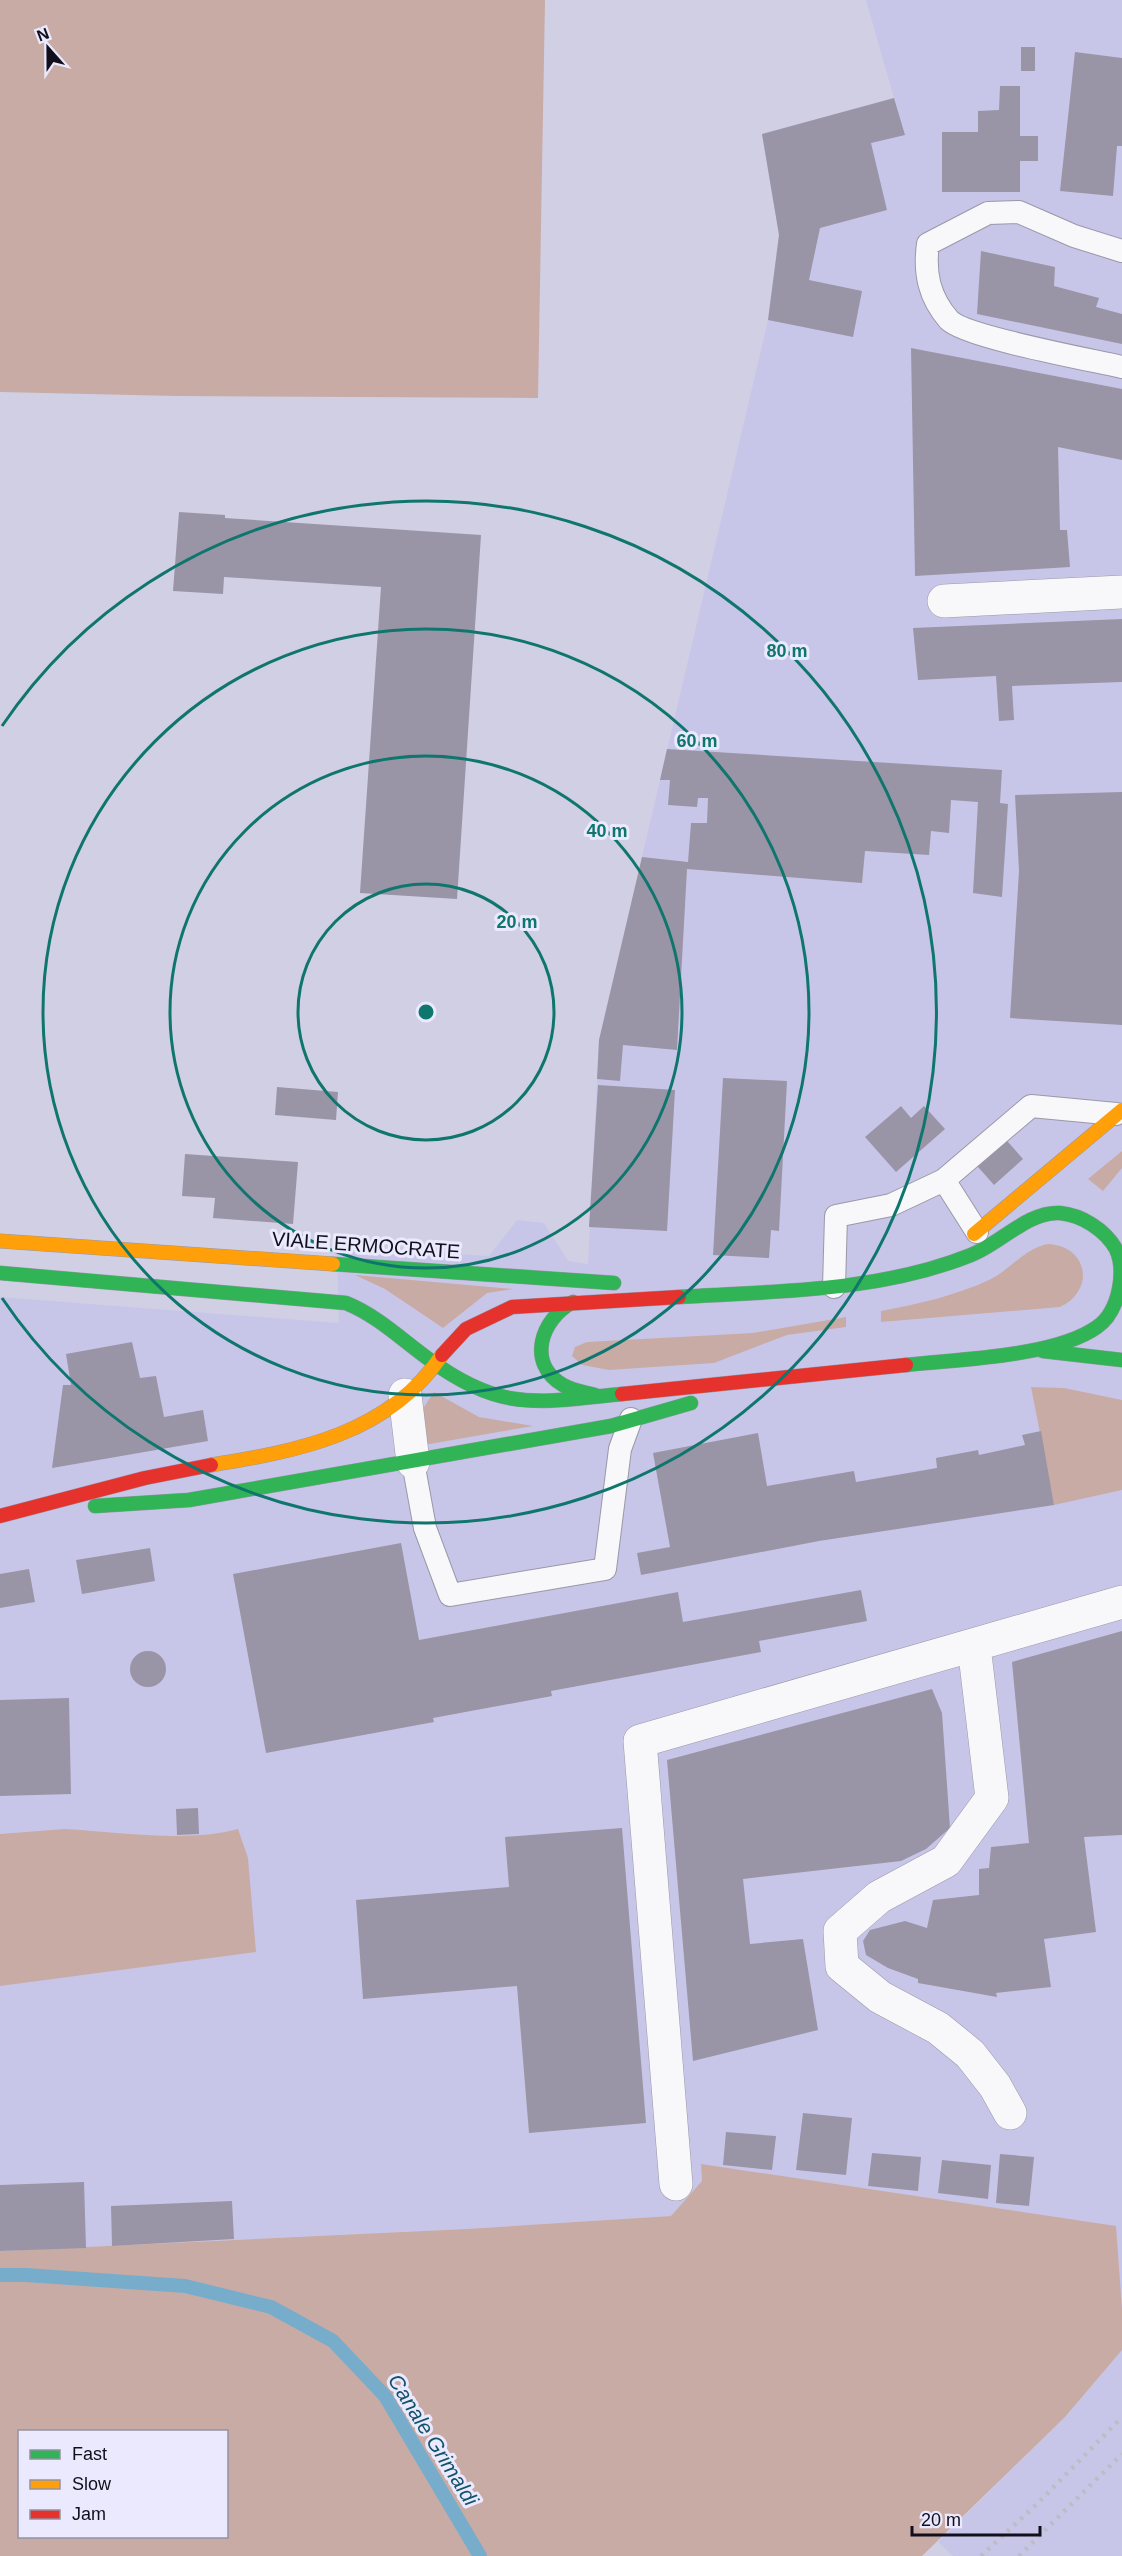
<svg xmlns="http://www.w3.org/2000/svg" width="1122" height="2556" viewBox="0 0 1122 2556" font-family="Arial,sans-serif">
<rect width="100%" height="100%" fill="#d1cfe4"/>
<path fill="#c8c6e8" d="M866 0H1122V2309L701 2165 702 2181 672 2216 466 2229 0 2251V1297L339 1323 337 1246 489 1256 517 1220 544 1223 568 1261 588 1264 599 1040 768 320 779 235 762 134 894 98Z
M1122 2350V2556H953L938 2542 1065 2417Z"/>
<path fill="#c9aba6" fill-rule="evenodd" d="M0 0H545L538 398 176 396 0 392Z
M1122 1151V1168L1103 1191 1088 1179Z
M1048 1244C1088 1246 1096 1290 1060 1307L881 1322V1311C918 1304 954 1296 989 1280 1010 1270 1025 1248 1048 1244Z
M355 1275 513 1289 487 1293 443 1328 385 1289Z
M846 1317V1327L787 1335 714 1363 609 1370 582 1365 572 1356 575 1347 587 1342 753 1333Z
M1031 1387 1064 1388 1122 1400V1490L1054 1505Z
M434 1392 479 1417 533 1426 424 1445 420 1413Z
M65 1829C119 1832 187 1843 238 1829L248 1858 256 1952 0 1986V1834Z
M701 2164 1116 2226 1122 2309V2350L1065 2417 922 2556H0V2251L466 2229 671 2216 702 2181ZM20 2432H226V2536H20Z"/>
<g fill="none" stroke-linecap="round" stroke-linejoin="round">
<path stroke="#77adcb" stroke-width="14" d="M0 2275H26L185 2286 271 2307 333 2341 385 2396 480 2556"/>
</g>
<path fill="#9a94a7" d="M1021 47H1035V71H1021Z
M1075 52 1122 58V146H1117L1113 196 1060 191Z
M1000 86H1020V136H1038V161H1020V192H942V132H978V111L999 110Z
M894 98 905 135 871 143 887 210 820 228 809 280 862 291 853 337 768 320 779 235 762 134Z
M981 251 1055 267 1054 286 1099 298 1096 307 1122 314V344L977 314Z
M911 348 1122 389V460L1058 447 1060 530H1067L1070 567 915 576Z
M179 512 225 515V518L481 535 457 899 360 893 381 587 224 577 223 594 173 591Z
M1122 619V682L1012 686 1014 720 999 721 996 676 918 680 913 628Z
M667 749 1002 770 1000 803 1008 804 1002 897 973 893 978 802 951 800 949 833 931 831 929 855 865 851 862 883 687 869 677 1050 623 1045 620 1081 597 1079 599 1040 642 857 688 862 691 823H707L708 798H698L697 807 668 805 670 780H660Z
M1122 792V1025L1010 1018 1019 871 1015 795Z
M723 1078 787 1081 779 1231 771 1230 769 1258 713 1255Z
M598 1085 675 1090 667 1231 589 1227Z
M277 1087 338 1092 336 1120 275 1115Z
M901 1106 911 1118 924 1106 945 1129 896 1172 865 1137Z
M993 1125 1023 1159 994 1185 964 1151Z
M185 1154 298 1162 293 1224 213 1218 215 1198 182 1196Z
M132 1342 140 1378 156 1376 164 1417 203 1410 208 1441 52 1468 63 1385H71L66 1354Z
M1041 1431 1054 1505 819 1541 641 1575 637 1553 670 1547 653 1453 758 1433 767 1486 854 1471 856 1482 937 1468 936 1458 978 1450 979 1455 1025 1445 1022 1435Z
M401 1543 419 1640 678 1592 683 1622 861 1590 867 1621 759 1641 761 1652 551 1691 552 1696 433 1718 434 1722 266 1753 233 1574Z
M150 1548 155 1581 82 1594 76 1560Z
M29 1569 35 1602 0 1608V1574Z
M1122 1631V1835L1084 1837 1096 1932 1044 1939 1051 1987 996 1993 997 1997 918 1983V1979L888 1968 866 1955 863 1941 870 1930 905 1921 927 1928 933 1900 979 1895V1869L989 1868 991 1847 1029 1843 1012 1662Z
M130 1669a18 18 0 1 1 36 0a18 18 0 1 1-36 0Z
M932 1689 942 1713 950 1828 926 1849 901 1861 743 1879 750 1944 803 1939 818 2030 693 2061 667 1760Z
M69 1698 71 1794 0 1796V1700Z
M198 1808 199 1834 177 1835 176 1809Z
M622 1828 646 2123 529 2133 517 1986 363 1999 356 1900 509 1887 505 1837Z
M803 2113 852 2118 846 2175 796 2170Z
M726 2132 776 2136 772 2170 723 2165Z
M872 2153 921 2157 918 2191 868 2186Z
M1000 2154 1034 2157 1029 2206 996 2203Z
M942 2160 991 2165 988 2199 938 2193Z
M84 2182 86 2248 0 2251V2185Z
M232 2201 234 2239 112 2246 111 2206Z"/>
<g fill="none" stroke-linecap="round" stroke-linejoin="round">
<defs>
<path id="lane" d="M1122 251 1074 236 1019 212 988 213 928 244C924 273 929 297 949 320 965 337 1092 360 1122 367
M977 1232 944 1180 1031 1106 1116 1114
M834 1287 836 1216 891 1205 944 1180
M413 1462 425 1528 450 1595 605 1569 620 1449 631 1419"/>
<path id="street" d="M944 601 1122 592
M405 1395 413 1462
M974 1646 992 1798 946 1861 879 1897 840 1931 842 1966 880 1997 938 2028 970 2054 995 2086 1010 2113
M676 2184 640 1741 1122 1602"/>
<path id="fast" d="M333 1264 614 1283
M0 1273 346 1303C378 1316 402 1340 430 1360 502 1413 539 1402 622 1394
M679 1297C777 1291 879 1292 971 1255 1000 1244 1028 1211 1060 1213 1082 1215 1105 1230 1116 1249 1122 1262 1122 1274 1119 1289 1116 1304 1110 1318 1097 1327 1055 1357 958 1359 906 1365
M573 1302C541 1319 526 1363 563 1385 573 1391 584 1392 595 1395
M1043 1351 1122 1360
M95 1506 189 1500 611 1426 691 1403"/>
<path id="slow" d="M974 1234 1122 1110
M0 1241 333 1264
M211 1465C298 1451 389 1434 442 1355"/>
<path id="jam" d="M442 1355 466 1329 512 1307 679 1297
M622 1394 906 1365
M0 1516 145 1478 211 1465"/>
</defs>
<use href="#lane" stroke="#9998a8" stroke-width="24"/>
<use href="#street" stroke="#9998a8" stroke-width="34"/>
<use href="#fast" stroke="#9998a8" stroke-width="15"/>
<use href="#slow" stroke="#9998a8" stroke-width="15"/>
<use href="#jam" stroke="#9998a8" stroke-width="15"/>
<use href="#lane" stroke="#f8f8fb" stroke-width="22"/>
<use href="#street" stroke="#f8f8fb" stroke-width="33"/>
<use href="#fast" stroke="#30b455" stroke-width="14"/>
<use href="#slow" stroke="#ff9f0a" stroke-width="14"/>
<use href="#jam" stroke="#e5322d" stroke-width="14"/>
<path stroke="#bdbcc1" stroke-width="4.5" stroke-dasharray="3 6" stroke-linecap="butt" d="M981 2556 1040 2501 1122 2417
M1019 2556 1122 2454"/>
</g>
<g fill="none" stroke="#0f766e" stroke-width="3">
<circle cx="426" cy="1012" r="128"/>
<circle cx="426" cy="1012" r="256"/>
<circle cx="426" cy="1012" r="383"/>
<path d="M2 726A511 511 0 1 1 2 1298"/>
</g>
<g text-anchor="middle" stroke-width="6" stroke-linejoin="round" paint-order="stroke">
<g font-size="20" fill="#110f1c" stroke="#eae9fd">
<text transform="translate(366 1245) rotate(4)" y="7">VIALE ERMOCRATE</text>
</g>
<g font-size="21" font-style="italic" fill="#11526a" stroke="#eae9fd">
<text transform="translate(433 2440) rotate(58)" y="7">Canale Grimaldi</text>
</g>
</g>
<circle cx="426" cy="1012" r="9" fill="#0f766e" stroke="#eae9fd" stroke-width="3"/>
<g font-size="18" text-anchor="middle" font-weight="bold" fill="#0f766e" stroke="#eae9fd" stroke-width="6" stroke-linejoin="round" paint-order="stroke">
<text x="787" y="657">80 m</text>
<text x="697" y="747">60 m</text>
<text x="607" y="837">40 m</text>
<text x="517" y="928">20 m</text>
</g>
<rect x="18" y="2430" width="210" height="108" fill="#eae9fd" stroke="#9392a3" stroke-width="1.5"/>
<rect x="30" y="2450" width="30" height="9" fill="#30b455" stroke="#9392a3" stroke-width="1.5"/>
<text x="72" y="2460" font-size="18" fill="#110f1c">Fast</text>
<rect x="30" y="2480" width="30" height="9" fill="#ff9f0a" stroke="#9392a3" stroke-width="1.5"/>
<text x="72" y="2490" font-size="18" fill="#110f1c">Slow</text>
<rect x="30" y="2510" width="30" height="9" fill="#e5322d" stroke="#9392a3" stroke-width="1.5"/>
<text x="72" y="2520" font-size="18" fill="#110f1c">Jam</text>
<g transform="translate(48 48) rotate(339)" stroke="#eae9fd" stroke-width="4.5" paint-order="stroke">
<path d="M0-4.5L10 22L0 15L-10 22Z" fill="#110f1c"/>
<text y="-9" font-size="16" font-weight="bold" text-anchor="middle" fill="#110f1c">N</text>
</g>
<path d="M912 2526v9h128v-9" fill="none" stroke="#110f1c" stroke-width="3"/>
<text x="921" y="2526" font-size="18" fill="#110f1c" stroke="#eae9fd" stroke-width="4.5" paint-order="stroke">20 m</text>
</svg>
